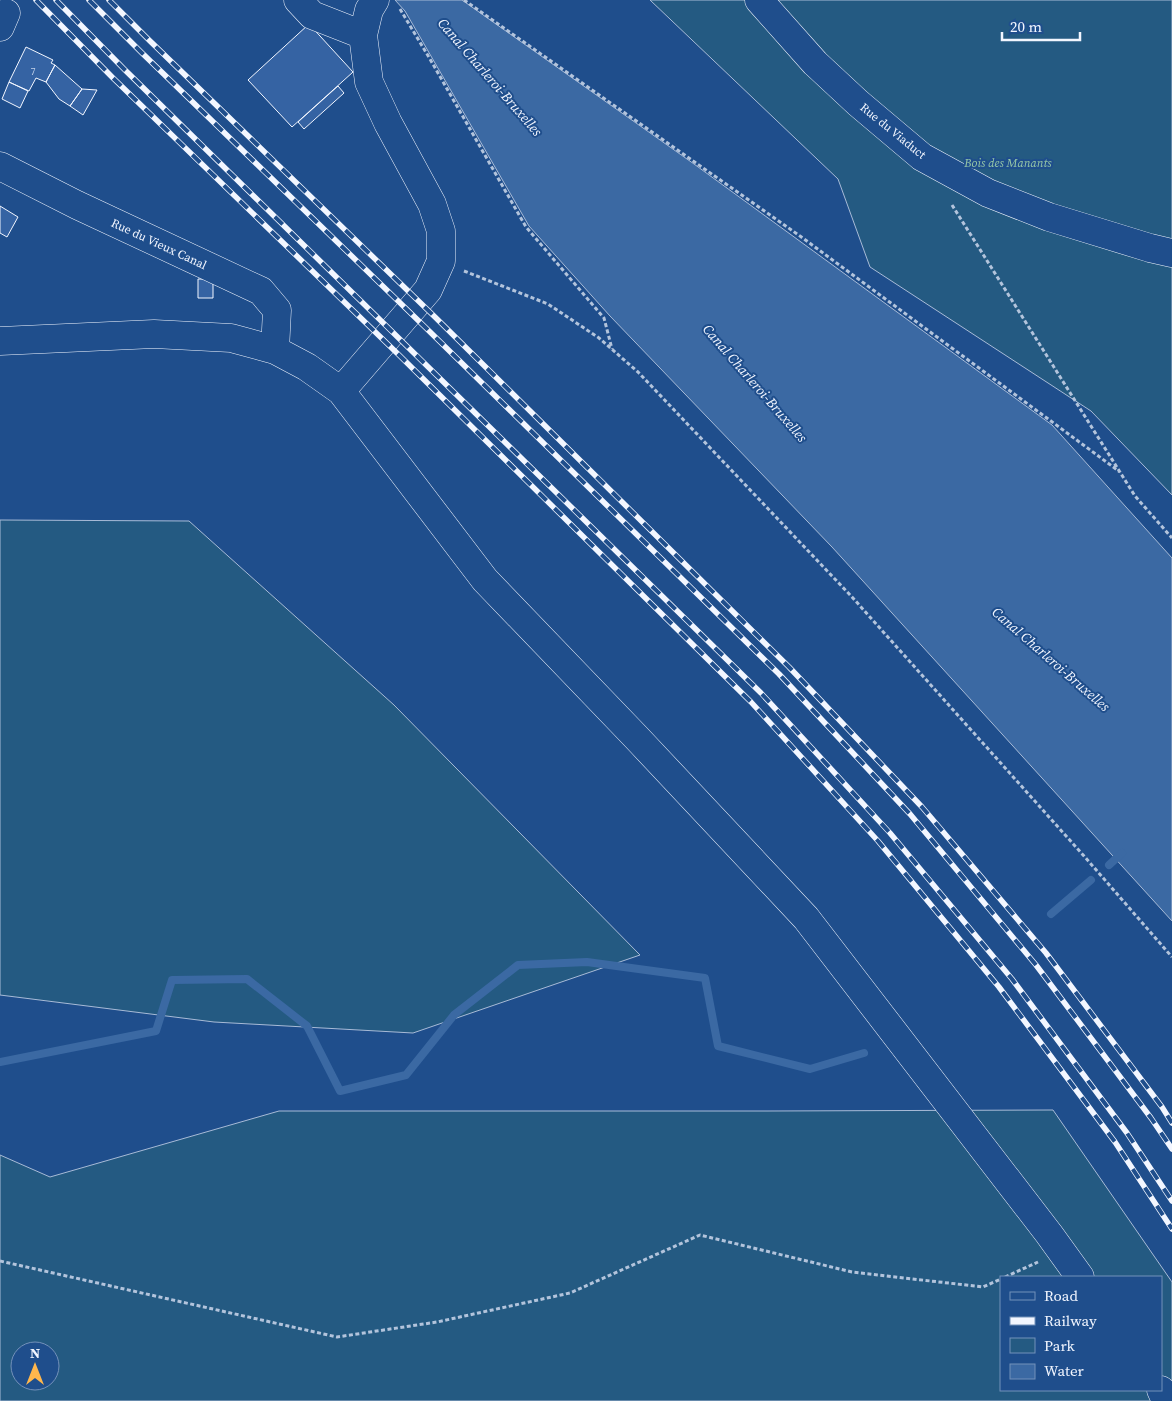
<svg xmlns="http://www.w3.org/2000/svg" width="1172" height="1401" viewBox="0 0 1172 1401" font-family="'Source Serif 4',serif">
<rect width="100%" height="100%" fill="#1f4e8c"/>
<path fill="#245a82" stroke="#a8bbd7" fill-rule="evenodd" d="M650 0H1172V495L1091 411 870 267 838 179Z
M0 520 189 521 394 705 640 955 413 1033 214 1022 0 995Z
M1053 1110 1172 1282V1401H0V1155L50 1177 279 1111H768ZM1001 1277H1161V1390H1001ZM20 1351H50V1381H20Z"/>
<path fill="#3b69a3" stroke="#a8bbd7" d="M395 0H462L694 164 1052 425 1172 558V921L832 547 610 316 529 226 405 11Z"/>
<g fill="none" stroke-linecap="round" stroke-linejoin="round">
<path stroke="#3b69a3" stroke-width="8" d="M1109 865 1122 853
M1051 914 1091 880
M0 1062 156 1031 172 980 247 979 307 1026 340 1091 406 1075 454 1015 518 965 587 962 705 978 718 1046 810 1069 864 1053"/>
</g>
<path fill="#3563a3" stroke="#f2f6ff" d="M309 24 353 72 292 127 248 80Z
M26 47 53 60 51 63 55 65 46 82 36 78 29 91 9 82Z
M55 65 82 89 70 106 59 99 46 82Z
M9 82 28 91 20 108 2 99Z
M338 86 344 93 304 129 298 122Z
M82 89 97 90 83 115 70 106Z
M0 206 18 217 7 237 0 233Z
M198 279H213V298H198Z"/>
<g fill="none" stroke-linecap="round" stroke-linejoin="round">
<defs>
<path id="minor" d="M298 0 312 15 363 35
M759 0 815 63 858 103 922 157 988 193 1049 217 1150 248 1172 253
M0 27 6 13
M0 166 77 205 261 291 277 310 275 350
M0 341 154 334 231 338 275 350 307 367 341 391 485 580 636 737 806 918 1049 1234 1080 1277
M341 391 428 290 441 261V231L432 204 388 123 369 82 363 35 369 10 375 0
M1161 1390 1166 1401"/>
</defs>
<use href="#minor" stroke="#f2f6ff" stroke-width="29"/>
<path stroke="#b3c4dc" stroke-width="3" stroke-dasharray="4 2.5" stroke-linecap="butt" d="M464 0 800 236 1120 472
M400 9 430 59 526 227 604 318 612 349
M952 205 1135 496 1172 538
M464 271 548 304 599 338 638 372 852 597 1084 856 1172 957
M0 1261 337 1337 437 1322 570 1293 700 1235 852 1272 983 1287 1001 1279
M1005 1277 1038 1262"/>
<use href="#minor" stroke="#1f4e8c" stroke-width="28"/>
<defs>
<path id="rail" d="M36 0 113 78 399 355 751 702 878 841 999 987 1115 1142 1172 1229
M56 0 125 70 761 693 890 833 1012 979 1127 1133 1172 1201
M89 0 142 53 425 327 779 674 910 814 1036 965 1151 1118 1172 1149
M109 0 150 41 435 317 789 667 922 807 1046 953 1162 1107 1172 1123"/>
</defs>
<use href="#rail" stroke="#f2f6ff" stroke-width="5.5"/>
<use href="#rail" stroke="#1f4e8c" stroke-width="4" stroke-dasharray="11" stroke-linecap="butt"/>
</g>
<g text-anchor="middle" stroke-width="4" stroke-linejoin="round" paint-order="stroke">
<g font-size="10" fill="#c3d1e8">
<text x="33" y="75">7</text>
</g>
<g font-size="12" fill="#f2f6ff" stroke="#1f4e8c">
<text transform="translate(893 131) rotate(39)" y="4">Rue du Viaduct</text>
<text transform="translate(159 244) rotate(25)" y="4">Rue du Vieux Canal</text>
</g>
<g font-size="12" font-style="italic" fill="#97c8a6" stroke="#1f4e8c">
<text x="1008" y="167">Bois des Manants</text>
</g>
<g font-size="14" font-style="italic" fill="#f2f6ff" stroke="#1f4e8c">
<text transform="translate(490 77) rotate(49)" y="5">Canal Charleroi-Bruxelles</text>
<text transform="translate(755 383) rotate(49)" y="5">Canal Charleroi-Bruxelles</text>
<text transform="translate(1051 659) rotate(41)" y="5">Canal Charleroi-Bruxelles</text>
</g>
</g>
<rect x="1000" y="1276" width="162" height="115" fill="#1f4e8c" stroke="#7391ba"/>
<rect x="1010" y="1292" width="25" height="8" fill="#1f4e8c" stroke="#7391ba"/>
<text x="1044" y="1301" font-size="15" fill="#f2f6ff">Road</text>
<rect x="1010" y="1317" width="25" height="8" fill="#f2f6ff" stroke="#7391ba"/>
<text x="1044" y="1326" font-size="15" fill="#f2f6ff">Railway</text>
<rect x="1010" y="1338" width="25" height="15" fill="#245a82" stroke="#7391ba"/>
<text x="1044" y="1351" font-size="15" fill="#f2f6ff">Park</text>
<rect x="1010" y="1364" width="25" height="15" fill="#3b69a3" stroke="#7391ba"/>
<text x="1044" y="1376" font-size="15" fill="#f2f6ff">Water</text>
<g transform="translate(35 1366)"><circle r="24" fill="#1f4e8c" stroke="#7391ba"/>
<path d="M0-4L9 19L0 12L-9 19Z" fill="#ffb74d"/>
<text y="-8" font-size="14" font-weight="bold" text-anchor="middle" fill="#f2f6ff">N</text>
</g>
<path d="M1002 32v8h78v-8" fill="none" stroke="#f2f6ff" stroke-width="2.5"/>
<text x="1010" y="32" font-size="15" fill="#f2f6ff" stroke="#1f4e8c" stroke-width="4" paint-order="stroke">20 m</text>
</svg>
